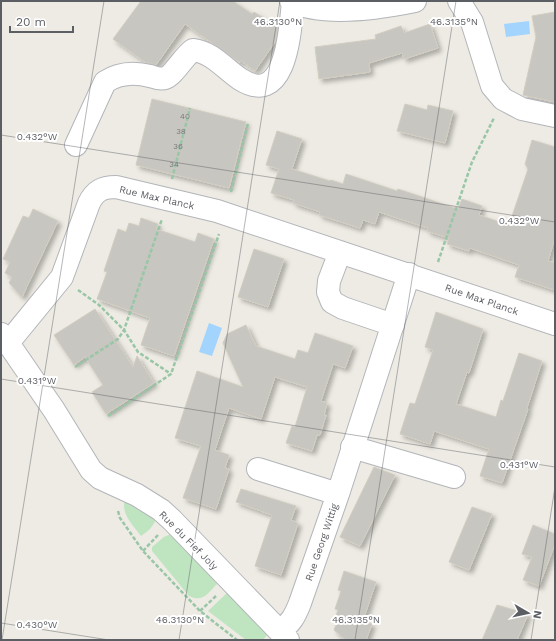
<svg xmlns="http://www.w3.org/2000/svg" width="556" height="641" viewBox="0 0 556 641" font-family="'Work Sans',sans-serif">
<defs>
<filter id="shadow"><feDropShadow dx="3.5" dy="3.5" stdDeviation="2" flood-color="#0004"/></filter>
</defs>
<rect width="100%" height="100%" fill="#edebe3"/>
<path fill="#bfe5c0" d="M126 497 157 518C153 526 149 531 141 536 132 524 119 512 126 497Z
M173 533 217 584C208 593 203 603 189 596L152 551V547L164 537Z
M228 592 267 635 263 640H246L208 611Z"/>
<path fill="#a2d4fe" d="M529 21 530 34 506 37 504 24Z
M209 323 222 328 212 356 199 352Z"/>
<path fill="#c8c6c0" stroke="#d2cdc1" filter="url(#shadow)" d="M141 1H233L252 14 254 12 278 27 275 42 255 71 241 61 239 62 235 59 185 24 156 65 145 62 113 39Z
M555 12V102L523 95 536 37 532 16Z
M430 24 438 48 404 59 402 53 369 63 370 72 319 79 315 47 376 39 375 35 401 26 404 33Z
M152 99 246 122 229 188 136 165Z
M405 104 427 110 428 105 453 111 445 143 397 131Z
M277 131 302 139 292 169 330 181 331 180 343 184 346 174 397 191 398 189 458 209 462 199 482 206 479 215 509 225 528 169 525 164 532 140 555 147V237L548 261 555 263V290L515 277 519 265 470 248 469 251 447 244 449 238 427 231 428 228 379 212 375 224 363 220 360 228 319 215 320 212 293 203 294 200 271 193 279 169 266 165Z
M33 209 58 221 22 297 9 283 12 277 5 273 10 262 3 259 23 216 29 218Z
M141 218 158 224 156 229 195 242 198 233 214 239 174 356 141 345 150 318 97 299 107 272 104 271 118 229 126 232 129 223 139 226Z
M254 249 284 259 268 307 238 297Z
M95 309 133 367 137 356 154 383 106 414 92 392 103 385 85 357 74 365 54 335Z
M436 312 483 329 469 373 467 372 456 404 496 417 501 400 503 401 519 353 542 361 527 408 528 409 502 483 480 476 489 449 434 431 430 444 400 434 410 403 415 404 433 350 425 347Z
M246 325 256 346 295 359 298 350 308 353 315 333 353 346 345 368 333 364 321 401 327 403 324 415H326L320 435H317L312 451 286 443 292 426 295 427 307 387 275 377 261 419 229 408 215 450 229 455 225 468 229 469 216 509 183 498 201 446 175 438 197 371 243 387 223 343 227 334Z
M374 467 395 475 360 546 340 537Z
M241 489 296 506 291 520 298 523 281 575 255 566 272 515 236 502Z
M472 507 492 514 469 570 449 562Z
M533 525 555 534V544L539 586 523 580 532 557 522 554Z
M344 571 376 582 363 621 372 624 366 640H346L334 630 337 622 334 621 338 610 335 609 341 591 338 590Z
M497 605 528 614 517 640H482Z"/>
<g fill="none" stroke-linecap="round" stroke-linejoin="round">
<defs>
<path id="minor" d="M291 1C323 17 381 8 415 1
M459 1 472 22 492 86 503 99 522 109 555 116
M76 145 105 82C119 73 134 72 150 76 154 77 160 80 165 78 173 76 184 56 193 50 212 52 225 69 240 79 287 109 290 29 293 2
M340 252 329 281 328 292 332 302 343 308 393 325
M1 334 8 343 54 410 91 470 100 478 137 495 161 510 172 520 288 640
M8 343 62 277 89 203C95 191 102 187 116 187L217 211 555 324
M352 447 454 477
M258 469 338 494
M280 631C291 623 295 616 300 603L338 494 409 274"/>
</defs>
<use href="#minor" stroke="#b3b5ba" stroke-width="24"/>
<path stroke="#98c6a6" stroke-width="2.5" stroke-dasharray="4 2" stroke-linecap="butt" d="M172 179 190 108
M231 192 248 123
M438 262 472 162 494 118
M78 290 99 305 124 330 138 352 171 374
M75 367 118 339 124 330 162 219
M108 416 171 374 219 234
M118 511 120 518 143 551 200 611 237 640
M143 551 158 535
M200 611 216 596"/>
<use href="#minor" stroke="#fff" stroke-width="22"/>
</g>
<path fill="none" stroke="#5b5e63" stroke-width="1" stroke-opacity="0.45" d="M1 135 555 222M1 379 555 467M1 623 109 640M2 640 104 1M179 640 280 1M355 640 456 1M531 640 555 487"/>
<g text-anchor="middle" stroke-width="4" stroke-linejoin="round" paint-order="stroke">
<g font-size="8" fill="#76787a">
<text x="185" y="119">40</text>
<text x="181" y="134">38</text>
<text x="178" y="149">36</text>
<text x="174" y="167">34</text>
</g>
<g font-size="10" fill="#5b5e63" stroke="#fff">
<text transform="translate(157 197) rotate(13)" y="4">Rue Max Planck</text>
<text transform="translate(482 299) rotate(19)" y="4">Rue Max Planck</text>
<text transform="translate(189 540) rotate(45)" y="4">Rue du Fief Joly</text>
<text transform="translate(321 542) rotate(-71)" y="4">Rue Georg Wittig</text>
</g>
</g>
<g font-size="10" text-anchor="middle" fill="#5b5e63" stroke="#fff" stroke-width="4" stroke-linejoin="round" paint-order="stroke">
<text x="278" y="25">46.3130°N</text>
<text x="454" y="25">46.3135°N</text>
<text x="37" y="140">0.432°W</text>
<text x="519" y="224">0.432°W</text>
<text x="37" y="384">0.431°W</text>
<text x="519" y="468">0.431°W</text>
<text x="180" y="623">46.3130°N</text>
<text x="356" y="623">46.3135°N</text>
<text x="37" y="628">0.430°W</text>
</g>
<rect width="556" height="641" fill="none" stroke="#5b5e63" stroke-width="4"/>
<g transform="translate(528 613) rotate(99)" stroke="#ffffff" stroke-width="3" paint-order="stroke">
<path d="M0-3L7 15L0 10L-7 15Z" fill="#5b5e63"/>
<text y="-6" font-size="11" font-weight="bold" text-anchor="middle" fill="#5b5e63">N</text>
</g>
<path d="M10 26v6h63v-6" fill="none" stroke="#5b5e63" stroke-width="2"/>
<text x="16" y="26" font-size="12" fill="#5b5e63" stroke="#ffffff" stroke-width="3" paint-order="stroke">20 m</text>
</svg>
